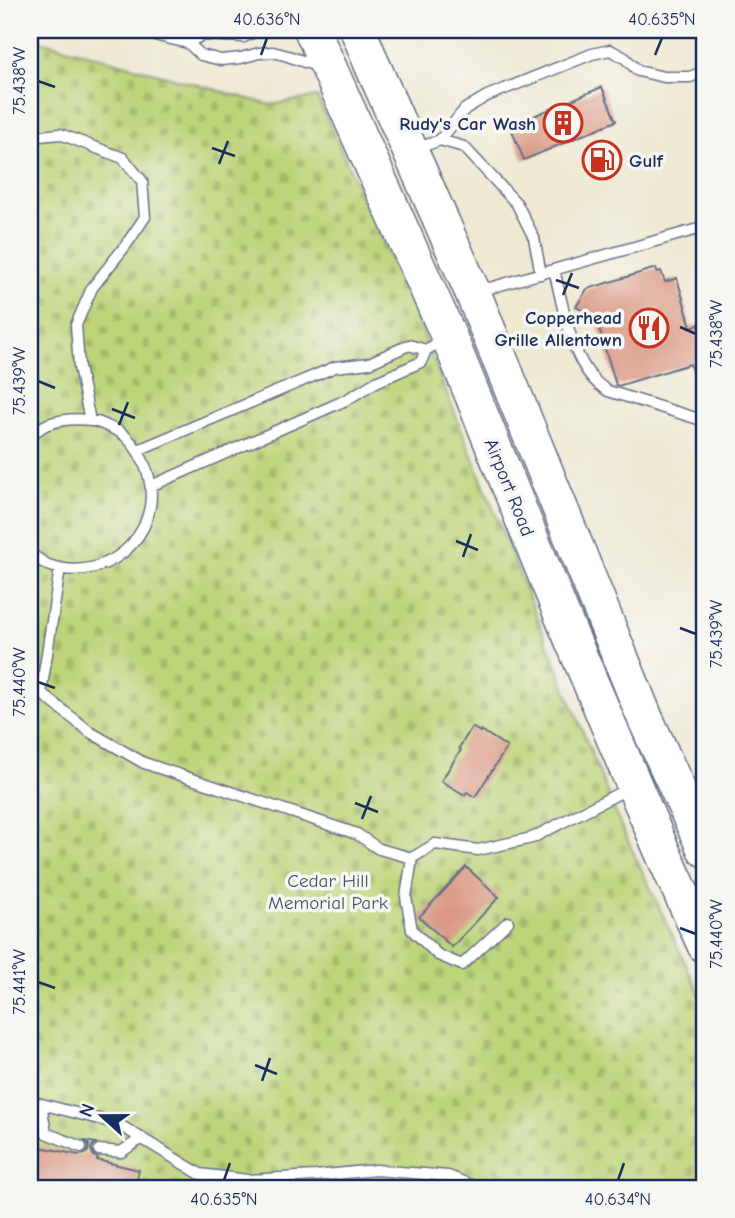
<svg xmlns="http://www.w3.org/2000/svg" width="735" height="1218" viewBox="0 0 735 1218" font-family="'Comic Neue',sans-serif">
<defs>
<pattern id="cemetery-stones" width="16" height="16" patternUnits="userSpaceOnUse" patternTransform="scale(1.75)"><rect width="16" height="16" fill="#bdd478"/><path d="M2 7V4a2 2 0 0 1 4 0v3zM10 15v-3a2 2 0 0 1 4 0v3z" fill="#a2b66a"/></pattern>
</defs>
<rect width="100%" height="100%" fill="#f6f6f2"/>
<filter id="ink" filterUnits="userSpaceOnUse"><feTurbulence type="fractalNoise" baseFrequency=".0143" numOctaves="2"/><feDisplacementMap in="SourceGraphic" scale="14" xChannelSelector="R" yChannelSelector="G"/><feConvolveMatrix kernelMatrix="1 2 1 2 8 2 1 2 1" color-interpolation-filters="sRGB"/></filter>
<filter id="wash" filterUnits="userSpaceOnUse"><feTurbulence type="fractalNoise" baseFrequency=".00686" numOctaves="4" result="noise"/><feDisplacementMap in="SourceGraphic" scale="28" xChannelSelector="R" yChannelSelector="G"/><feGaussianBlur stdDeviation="1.57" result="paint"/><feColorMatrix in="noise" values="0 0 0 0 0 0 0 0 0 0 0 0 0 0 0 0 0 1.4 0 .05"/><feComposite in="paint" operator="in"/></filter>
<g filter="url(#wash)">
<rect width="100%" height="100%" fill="#efe9d2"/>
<path fill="url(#cemetery-stones)" stroke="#6c826b" stroke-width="2" d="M30 38 270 105 317 97 408 297 620 824 705 1005V1188H30Z"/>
<g id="blocks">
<path fill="#da9783" d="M602 87 616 121 524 160 510 126Z
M656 268 657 272 661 271 665 282 677 278 691 327 699 324 700 330 705 329V401H701L690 364 618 386 616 385 596 318 576 307 587 289Z
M472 727 480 732 481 730 507 747 475 797 467 792 465 795 441 781 461 750 459 748Z
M466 867 499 897 452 947 419 917Z
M85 1141 96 1143 92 1146 91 1150 94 1156 98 1158 97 1160 139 1170 135 1188H30V1145L79 1155 85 1154 88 1151 89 1145Z"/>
</g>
</g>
<g filter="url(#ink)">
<use href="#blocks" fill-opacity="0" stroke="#657087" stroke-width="2"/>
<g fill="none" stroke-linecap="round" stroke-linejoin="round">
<defs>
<path id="lane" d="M132 30 188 43
M258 30 244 37 202 35 188 43 201 55 221 60 241 58 259 53 273 52 288 56 319 67
M448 30H455
M30 137 60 134 123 158 142 181 145 217 126 245 92 288 76 325 79 367 90 421
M440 140 465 109 487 96 592 54 610 50 625 58 638 71 664 77H690L705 71
M416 149 440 140 464 147 517 204 534 238 541 274
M554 270C564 308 571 370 608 391L705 421
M479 291 705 227
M30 436C35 432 41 427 48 424 66 418 88 417 105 425 110 428 115 429 120 432 130 439 138 450 143 461 173 523 113 588 48 565 42 562 36 557 30 554
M138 450 335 367 369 363 409 345 426 350
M151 486 346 400 376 382 421 362 426 350 445 339
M41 693 90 732 144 763 357 834 379 849 412 858 435 844 478 850 532 838 631 787
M30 702 41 693 60 568
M412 858 406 897 412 930 438 955 462 965 508 922
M30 1101 118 1124 200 1174 248 1180 315 1176 376 1170 448 1176 478 1188
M41 1104 46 1133 81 1147
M99 1150 121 1152 142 1138"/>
<path id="primary" d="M312 30 449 337 561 613 662 851 705 945
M358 30 371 62 473 293 645 718 705 849"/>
</defs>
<use href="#lane" stroke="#657087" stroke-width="13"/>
<use href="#primary" stroke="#657087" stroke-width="38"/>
<use href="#lane" stroke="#fff" stroke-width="10"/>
<use href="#primary" stroke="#fff" stroke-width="35"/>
</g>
</g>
<path fill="none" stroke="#1b2f5e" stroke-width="2.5" d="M261 55 267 38M655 55 662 38M38 81 55 87M212 148 235 156M219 164 228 141M556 280 579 288M563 295 572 273M680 327 696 334M38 381 55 388M112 409 135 418M119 425 128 402M456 541 478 550M463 557 471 534M680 628 696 634M38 682 55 688M355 803 378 812M362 819 371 796M680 928 696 934M38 982 55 988M255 1065 277 1074M262 1081 270 1058M224 1180 230 1163M618 1180 624 1163"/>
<defs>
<symbol id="building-ring" viewBox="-11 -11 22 22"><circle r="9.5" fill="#f6f6f2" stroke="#c8321e" stroke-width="1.5"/><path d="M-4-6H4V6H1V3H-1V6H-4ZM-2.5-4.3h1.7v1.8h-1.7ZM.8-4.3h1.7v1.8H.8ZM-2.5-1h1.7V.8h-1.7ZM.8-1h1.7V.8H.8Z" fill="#c8321e"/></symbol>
<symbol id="fuel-ring" viewBox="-11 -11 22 22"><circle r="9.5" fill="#f6f6f2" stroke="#c8321e" stroke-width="1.5"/><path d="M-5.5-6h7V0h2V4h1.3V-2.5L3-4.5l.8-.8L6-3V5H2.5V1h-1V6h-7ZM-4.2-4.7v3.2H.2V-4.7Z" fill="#c8321e"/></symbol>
<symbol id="restaurant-ring" viewBox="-11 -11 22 22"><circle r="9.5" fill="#f6f6f2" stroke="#c8321e" stroke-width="1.5"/><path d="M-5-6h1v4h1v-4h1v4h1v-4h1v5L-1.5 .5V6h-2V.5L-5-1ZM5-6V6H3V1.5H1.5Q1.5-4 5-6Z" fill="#c8321e"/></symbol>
</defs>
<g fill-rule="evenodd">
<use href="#building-ring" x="541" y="101" width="44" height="44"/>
<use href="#fuel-ring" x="580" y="138" width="44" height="44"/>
<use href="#restaurant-ring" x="627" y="306" width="44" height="44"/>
</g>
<g text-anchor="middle" stroke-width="7" stroke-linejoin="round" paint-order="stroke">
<g font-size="19" font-weight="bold" fill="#1b2f5e" stroke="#f6f6f2" text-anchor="end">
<text x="536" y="130">Rudy's Car Wash</text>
<text x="629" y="167" text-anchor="start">Gulf</text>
<text x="622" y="324">Copperhead<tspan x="622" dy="22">Grille Allentown</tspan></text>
</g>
<g font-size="19" fill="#1b2f5e" stroke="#f6f6f2">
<text transform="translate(510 487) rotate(68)" y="7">Airport Road</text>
</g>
<g font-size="19" fill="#445864" stroke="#f6f6f2">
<text x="328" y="887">Cedar Hill<tspan x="328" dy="22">Memorial Park</tspan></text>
</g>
</g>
<rect width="735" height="1218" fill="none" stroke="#f6f6f2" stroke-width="77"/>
<g transform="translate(102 1116) rotate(291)" stroke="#f6f6f2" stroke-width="5" paint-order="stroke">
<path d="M0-5L12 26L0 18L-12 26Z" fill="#1b2f5e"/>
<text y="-10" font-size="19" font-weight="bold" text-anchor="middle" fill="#1b2f5e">N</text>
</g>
<rect x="38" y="38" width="658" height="1142" fill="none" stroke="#1b2f5e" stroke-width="2.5"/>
<g font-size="18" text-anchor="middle" fill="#1b2f5e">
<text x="267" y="25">40.636°N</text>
<text x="662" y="25">40.635°N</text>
<text transform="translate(19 81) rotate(-90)" y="6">75.438°W</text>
<text transform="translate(716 334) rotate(-90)" y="6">75.438°W</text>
<text transform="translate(19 381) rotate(-90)" y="6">75.439°W</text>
<text transform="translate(716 634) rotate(-90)" y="6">75.439°W</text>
<text transform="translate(19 682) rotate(-90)" y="6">75.440°W</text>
<text transform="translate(716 934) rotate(-90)" y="6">75.440°W</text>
<text transform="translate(19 982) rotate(-90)" y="6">75.441°W</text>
<text x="224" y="1205">40.635°N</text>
<text x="618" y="1205">40.634°N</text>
</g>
</svg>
